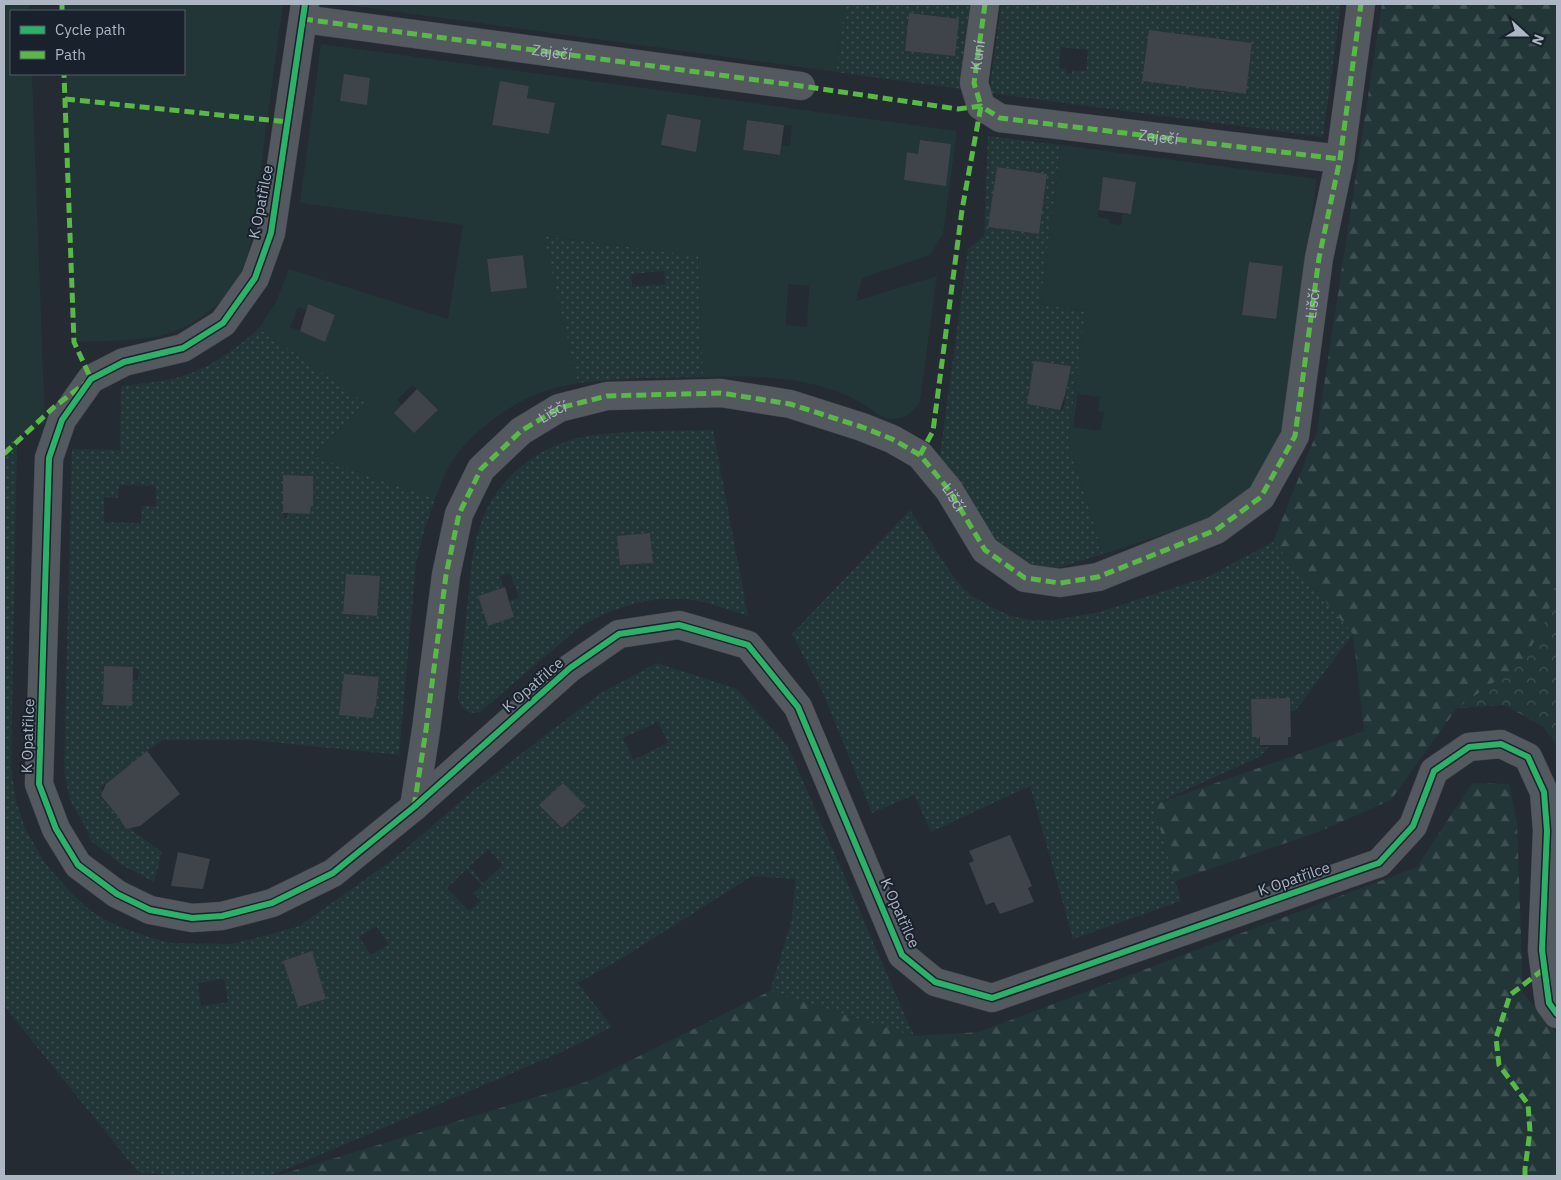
<svg xmlns="http://www.w3.org/2000/svg" width="1561" height="1180" viewBox="0 0 1561 1180" font-family="'IBM Plex Sans',sans-serif">
<defs>
<pattern id="forest-firs" width="22" height="20" patternUnits="userSpaceOnUse" patternTransform="scale(1.25)"><rect width="22" height="20" fill="#223537"/><path d="M5 1l3.5 6h-7zM16 11l3.5 6h-7z" fill="#3f5052"/></pattern>
<pattern id="park-crowns" width="20" height="18" patternUnits="userSpaceOnUse" patternTransform="scale(1.25)"><rect width="20" height="18" fill="#223537"/><path d="M2 6a3 3 0 1 1 6 0M12 15a3 3 0 1 1 6 0" fill="none" stroke="#3f5052"/></pattern>
<pattern id="garden-dots" width="8" height="8" patternUnits="userSpaceOnUse" patternTransform="scale(1.25)"><rect width="8" height="8" fill="#223537"/><path d="M2 2h.1M6 6h.1" fill="none" stroke="#3f5052" stroke-width="1.8" stroke-linecap="round"/></pattern>
</defs>
<rect width="100%" height="100%" fill="#252b32"/>
<path fill="#223537" fill-rule="evenodd" d="M4 4H29V11H11V74H32L45 423 4 443Z
M63 4H283L251 240C249 248 247 257 244 265 231 297 202 322 170 333 146 342 101 341 74 342L65 74H184V11H63Z
M340 4H845L836 72Z
M321 44 957 131 943 234 930 255 862 278 856 301 937 276 920 401C914 411 906 419 893 419 879 419 868 406 856 400 848 396 840 392 832 390 790 375 746 376 703 377L698 256 545 236 578 383C568 385 557 387 548 390 511 402 465 435 447 470 443 479 439 489 435 499L313 456 365 403 259 328 276 302 289 269 448 319 463 225 300 203ZM344 75 370 78 367 105 340 101ZM500 81 529 86 527 98 555 104 549 134 492 125ZM667 114 701 120 696 151 662 146ZM747 120 792 126 790 146 781 145 780 155 743 150ZM920 140 951 144 904 180 907 153 918 154ZM523 255 527 288 491 292 487 259ZM788 284 809 286 807 327 786 325ZM308 304 335 315 325 341 290 327 298 307 306 310ZM413 385 438 410 414 433 394 413 402 405 397 400Z
M1061 145 1317 179 1284 418 1274 453 1260 477 1242 497 1220 513 1194 525 1103 554 1068 441 1085 311 1040 304ZM1103 178 1135 182 1131 214 1123 213 1121 225 1109 223V219L1098 217ZM1249 262 1283 266 1275 319 1242 315ZM1078 394 1100 397 1098 411 1104 412 1100 431 1073 427Z"/>
<path fill="url(#forest-firs)" d="M1382 4H1557V745L1544 727 1504 705 1457 708 1391 800 1318 832 1175 881 1153 805 1364 731 1353 634 1273 542 1317 432Z
M1472 783 1509 784 1517 822 1523 993 1557 1033V1176H276L589 1081 770 991 914 1036 979 1032 1417 867Z"/>
<path fill="url(#park-crowns)" d="M1557 576V745L1544 727 1504 705 1457 708 1523 662 1547 618Z"/>
<path fill="url(#garden-dots)" fill-rule="evenodd" d="M845 4H974L962 89 836 72ZM909 13 958 19 955 56 906 51Z
M1001 4H1341L1323 137 989 93ZM1149 30 1183 34 1176 85 1142 81ZM1220 40 1252 44 1246 94 1214 91ZM1061 47 1088 50 1086 71 1072 70V74L1066 73V69L1059 68Z
M988 136 1061 145 1040 304 1085 311 1068 441 1103 554 1060 567 1046 569 1033 567 996 547 939 462 968 249 984 236ZM997 167 1047 174 1039 233 989 227ZM1034 361 1070 366 1067 385 1069 386 1067 387 1063 411 1027 404Z
M544 236 698 256 703 377 636 378 578 383ZM664 271 665 284 632 287 631 274Z
M259 328 365 403 313 456 435 499 424 531 416 563 399 755 252 740H162L100 788 103 791 101 797 109 806H115L122 814 119 818 126 829 131 828 133 831 162 852 154 882 122 865 91 841 87 830 70 800 64 770 72 449 120 450 121 386C139 384 158 382 176 378 209 369 234 351 259 328ZM283 475 313 476V505L311 506 310 514 288 513 287 518H284L283 513ZM119 485 156 486V506H142L141 523 104 522V497L118 498ZM346 574 380 576 376 616 343 614ZM104 666 139 669 138 680H132V706L103 705ZM344 674 379 678 376 707H375L373 718 340 715Z
M713 430 748 616 704 602 685 599H658L633 604 606 613 582 625 480 712C469 715 461 710 458 698 461 666 464 633 468 600 470 575 472 550 480 526 495 479 539 444 588 436 627 430 672 431 713 430ZM650 533 653 563 620 565 618 536ZM510 573 519 598 509 601 514 617 488 626 478 596 503 587 500 576Z
M17 436 11 768 16 801 25 828 44 862 71 893 91 911 115 925 158 940 173 943 231 944 268 935 299 926 394 859 475 789 601 693 657 663 737 689 788 747 914 1036 770 991 792 919 795 879 752 876 624 957 578 983 612 1027 564 1051 270 1176H182L138 1172 4 1006V442ZM658 722 668 743 633 760 623 738ZM563 783 586 806 562 828 540 806ZM488 849 503 865 483 883 469 867ZM467 869 482 886 473 893 481 901 469 911 447 888ZM376 926 389 944 371 955 359 937ZM312 952 326 999 298 1007 283 961ZM224 979 228 1002 201 1006 198 983Z
M910 510 956 581 972 596 991 607 1011 616 1032 620H1052L1096 613 1207 577 1273 542 1353 634 1295 711H1290V698L1251 699 1252 737H1260L1261 747H1268L1261 756 1153 805 1181 901 1073 939 1030 786 931 832 914 795 872 813 823 693 792 634Z"/>
<path fill="#3f444a" d="M909 13 959 19 955 56 905 51Z
M1149 30 1252 43 1246 94 1142 81Z
M344 74 370 78 367 105 340 101Z
M500 81 529 86 527 98 555 103 549 134 492 125Z
M667 114 701 120 696 152 661 145Z
M747 120 784 125 780 155 743 150Z
M920 140 951 144 946 186 904 180 907 152 918 154Z
M997 167 1047 174 1039 234 988 227Z
M1103 177 1136 182 1131 214 1099 210Z
M523 255 527 288 491 292 487 259Z
M1249 262 1283 266 1276 319 1242 315Z
M308 304 335 315 325 342 300 331Z
M1034 361 1071 366 1065 395 1060 410 1027 404Z
M417 389 438 410 414 433 394 413Z
M283 475 313 476V506H311L310 514 283 513Z
M650 533 653 563 620 565 617 536Z
M346 574 380 576 377 616 343 614Z
M505 587 514 617 488 626 478 596Z
M104 666 133 667 132 706 103 705Z
M344 674 379 677 376 707H375L373 718 339 715Z
M1290 698 1291 737H1288V745H1260V737H1252L1251 699Z
M147 751 180 794 140 826 126 829 118 816 101 796 106 784Z
M563 783 586 806 562 828 539 805Z
M1010 835 1032 886 1028 888 1034 902 1000 914 994 902 986 905 969 863 974 861 969 851Z
M178 852 210 859 203 889 171 886Z
M312 951 326 999 298 1007 283 961Z"/>
<g fill="none" stroke-linecap="round" stroke-linejoin="round">
<defs>
<g id="minor">
<path d="M305 4 271 233 255 278 223 323 183 348 124 362 91 379 62 420 49 458 39 784 56 829 78 865 117 894 150 910 192 918 222 916 272 903 333 873 414 807 570 668 619 634 679 625 748 645 798 707 902 955 935 982 992 998 1379 863 1413 826 1434 771 1469 747 1501 744 1528 757 1544 792 1547 831 1542 950 1549 1003 1557 1014"/>
<path id="s1" d="M985 4 974 83 981 106 1000 118 1340 159"/>
<path id="s2" d="M303 19 801 86"/>
<path id="s3" d="M414 807 426 730 446 575 459 514 481 469 521 431 559 408 607 396 721 393 790 404 862 427 892 439 920 455 949 490 985 550 1025 578 1060 583 1098 577 1216 530 1261 497 1295 436 1319 258 1340 159 1361 4"/>
</g>
</defs>
<use href="#minor" stroke="#41464b" stroke-width="29"/>
<use href="#minor" stroke="#545960" stroke-width="28"/>
<g stroke="#58b947" stroke-width="5" stroke-dasharray="10 5" stroke-linecap="butt">
<path d="M62 4V11"/>
<path d="M303 19 801 86 958 109 981 106 1000 118 1340 159"/>
<path d="M65 99 288 122"/>
<path d="M4 454 54 407 91 379 74 342 64 74"/>
<path id="s4" d="M920 455 933 431 962 210 981 106 974 83 985 4"/>
<path d="M414 807 426 730 446 575 459 514 481 469 521 431 559 408 607 396 721 393 790 404 862 427 892 439 920 455 949 490 985 550 1025 578 1060 583 1098 577 1216 530 1261 497 1295 436 1319 258 1340 159 1361 4"/>
<path d="M1525 1176V1169L1530 1131 1528 1104 1499 1065 1496 1038 1510 995 1544 969"/>
</g>
<defs>
<path id="cycleway" d="M305 4 271 233 255 278 223 323 183 348 124 362 91 379 62 420 49 458 39 784 56 829 78 865 117 894 150 910 192 918 222 916 272 903 333 873 414 807 570 668 619 634 679 625 748 645 798 707 902 955 935 982 992 998 1379 863 1413 826 1434 771 1469 747 1501 744 1528 757 1544 792 1547 831 1542 950 1549 1003 1557 1014"/>
</defs>
<use href="#cycleway" stroke="#19212c" stroke-width="9"/>
<use href="#cycleway" stroke="#2db169" stroke-width="6"/>
</g>
<g text-anchor="middle" stroke-width="4" stroke-linejoin="round" paint-order="stroke">
<g font-size="15" fill="#adb7c4" stroke="#19212c">
<text dy="5" stroke="none"><textPath href="#s2" startOffset="251">Zaječí</textPath></text>
<text dy="5" stroke="none"><textPath href="#s4" startOffset="408">Kuní</textPath></text>
<text dy="5" stroke="none"><textPath href="#s1" startOffset="286">Zaječí</textPath></text>
<text transform="translate(261 202) rotate(-79)" y="5">K Opatřilce</text>
<text dy="5" stroke="none"><textPath href="#s3" startOffset="1444">Liščí</textPath></text>
<text dy="5" stroke="none"><textPath href="#s3" startOffset="439">Liščí</textPath></text>
<text dy="5" stroke="none"><textPath href="#s3" startOffset="874">Liščí</textPath></text>
<text transform="translate(533 685) rotate(-41)" y="5">K Opatřilce</text>
<text transform="translate(28 736) rotate(-88)" y="5">K Opatřilce</text>
<text transform="translate(1294 879) rotate(-19)" y="5">K Opatřilce</text>
<text transform="translate(900 913) rotate(66)" y="5">K Opatřilce</text>
</g>
</g>
<rect width="1561" height="1180" fill="none" stroke="#adb7c4" stroke-width="10"/>
<rect x="10" y="10" width="175" height="65" fill="#19212c" stroke="#545d69"/>
<rect x="20" y="26" width="25" height="8" fill="#2db169" stroke="#545d69"/>
<text x="55" y="35" font-size="15" fill="#adb7c4">Cycle path</text>
<rect x="20" y="51" width="25" height="8" fill="#58b947" stroke="#545d69"/>
<text x="55" y="60" font-size="15" fill="#adb7c4">Path</text>
<g transform="translate(1526 35) rotate(111)" stroke="#19212c" stroke-width="4" paint-order="stroke">
<path d="M0-4L9 19L0 12L-9 19Z" fill="#adb7c4"/>
<text y="-8" font-size="14" font-weight="bold" text-anchor="middle" fill="#adb7c4">N</text>
</g>
</svg>
